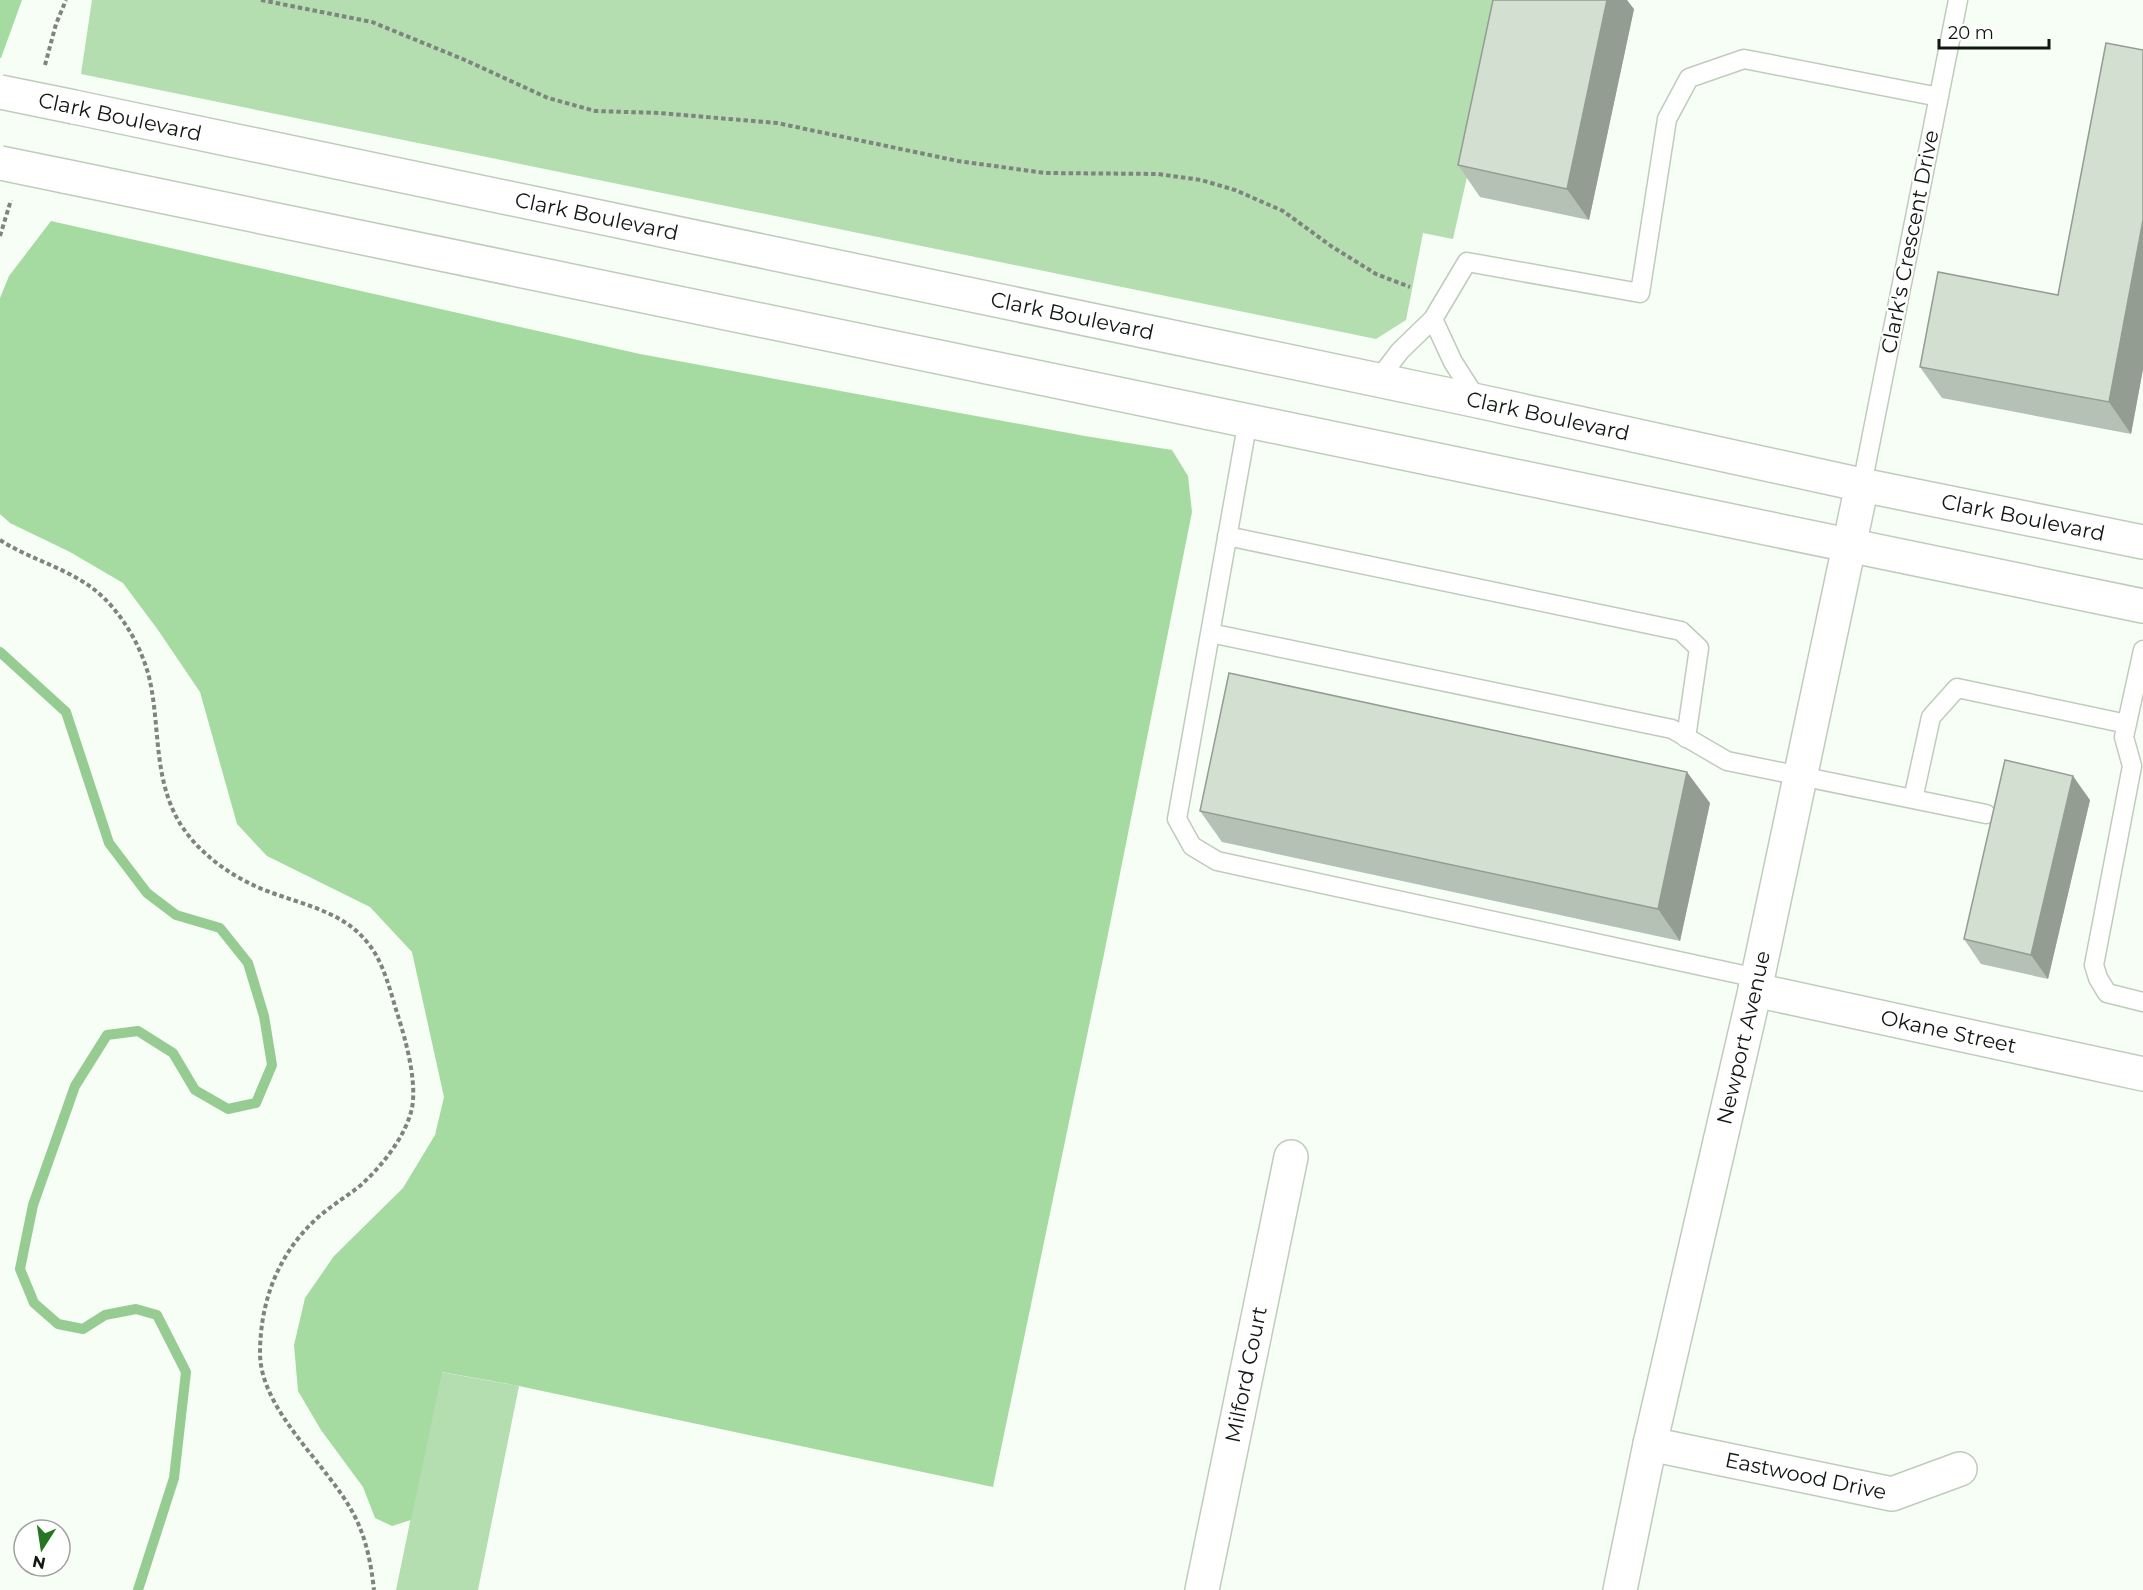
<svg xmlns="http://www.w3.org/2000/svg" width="2143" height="1590" viewBox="0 0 2143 1590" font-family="Montserrat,sans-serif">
<rect width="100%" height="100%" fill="#f6fef5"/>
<path fill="#b4ddb0" d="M92 0H1507L1453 239 1423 233 1406 320 1376 339 81 74Z
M441 1372 519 1386 478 1590H396Z"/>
<path fill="#a5dba0" d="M0 0H22L1 58H0Z
M51 221 640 354 1085 436 1172 450 1188 476 1192 512 1104 954 993 1487 519 1386 442 1372 411 1520 392 1526 375 1518 363 1487 321 1430 298 1391 294 1345 305 1298 334 1256 403 1188 435 1135 444 1097 412 952 370 907 267 856 237 824 200 692 158 630 123 583 70 552 10 523 0 514V298L9 276Z"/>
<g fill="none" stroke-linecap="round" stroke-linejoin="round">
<path stroke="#96cc92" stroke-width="10" d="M0 652 66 712 109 843 147 893 176 915 220 928 248 963 264 1016 272 1065 256 1103 228 1109 195 1090 173 1053 138 1031 107 1035 75 1086 33 1205 20 1269 34 1303 58 1324 83 1329 105 1315 136 1309 157 1315 186 1372 174 1478 138 1590"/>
<defs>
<path id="lane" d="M1433 319 1453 362 1478 401
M1377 381 1400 351 1433 319 1467 262 1640 293 1667 119 1689 78 1744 59 1939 97
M1248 420 1177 819 1192 846 1217 861 1757 978
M1862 485 1958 0
M1227 536 1681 631 1699 648 1686 738
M1210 633 1672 729 1727 761 1986 814
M2143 650 2124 737 2132 766 2094 965 2098 978 2107 993 2143 1002
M1913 799 1931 717 1957 688 2127 724"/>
<g id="street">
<path id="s1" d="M1755 990 2143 1074"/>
<path id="s2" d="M1650 1444 1892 1494 1960 1469"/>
<path id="s3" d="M1202 1590 1291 1157"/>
</g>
<g id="secondary">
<path id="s4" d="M74 107 1478 401 1862 485 2143 542"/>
<path d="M64 176 2143 606"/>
<path id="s5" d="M1620 1590 1650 1444 1755 990 1862 485"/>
</g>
</defs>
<use href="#lane" stroke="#bfccbd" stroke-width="21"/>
<use href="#street" stroke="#bfccbd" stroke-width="36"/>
<use href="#secondary" stroke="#bfccbd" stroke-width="36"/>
<path stroke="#7e857e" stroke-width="4" stroke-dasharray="4.5 3" stroke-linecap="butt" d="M261 0 372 22 465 60 548 98 595 111 659 113 777 123 958 161 1045 173 1158 174 1201 180 1235 190 1283 211 1331 246 1376 274 1410 287
M45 65 56 24 66 0
M0 236 11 200
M0 540C34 562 74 569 104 598 127 621 145 654 151 686 160 734 154 785 183 828 200 853 227 873 255 886 292 903 340 908 367 942 384 962 390 991 398 1016 406 1041 417 1081 412 1108 406 1136 382 1166 361 1185 345 1198 327 1208 313 1222 277 1257 260 1303 260 1354 261 1411 327 1464 353 1513 366 1537 371 1563 374 1590"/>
<use href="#lane" stroke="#fff" stroke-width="18"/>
<use href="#street" stroke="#fff" stroke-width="33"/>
<use href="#secondary" stroke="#fff" stroke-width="33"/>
<defs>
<path id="secondary-bridge" d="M0 92 74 107
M0 163 64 176"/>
</defs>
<use href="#secondary-bridge" stroke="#bfccbd" stroke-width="36" stroke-linecap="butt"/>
<use href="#secondary-bridge" stroke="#fff" stroke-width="33"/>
</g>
<path fill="#b5c1b4" d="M1634 9 1589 220 1480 197 1458 165Z
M2143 50V369L2131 434 1942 398 1920 367 2058 295Z
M2090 800 2048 979 1981 964 1964 939Z
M1710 803 1680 941 1222 842 1200 811Z"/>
<path fill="#949d92" d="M1607 0H1627L1634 9 1589 220 1567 189Z
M2143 220V369L2131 434 2109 402Z
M1687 772 1710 803 1680 941 1658 909Z
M2073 776 2090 800 2048 979 2031 955Z"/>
<path fill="#d3e0d1" stroke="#949d92" stroke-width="1.5" d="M1493 0H1607L1567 189 1458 165Z
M2106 43 2143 50V220L2109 402 1920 367 1938 272 2058 295Z
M1229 673 1687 772 1658 909 1200 811Z
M2005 760 2073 776 2031 955 1964 939Z"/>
<g text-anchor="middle" stroke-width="4.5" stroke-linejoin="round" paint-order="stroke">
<g font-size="21" fill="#121712" stroke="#fff">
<text transform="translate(120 117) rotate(12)" y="7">Clark Boulevard</text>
<text dy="7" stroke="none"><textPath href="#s4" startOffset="534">Clark Boulevard</textPath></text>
<text transform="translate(1910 242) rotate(-79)" y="7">Clark's Crescent Drive</text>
<text dy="7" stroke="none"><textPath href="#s4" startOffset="1020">Clark Boulevard</textPath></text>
<text dy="7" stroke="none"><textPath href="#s4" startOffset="1506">Clark Boulevard</textPath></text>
<text dy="7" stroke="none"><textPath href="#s4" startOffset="1992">Clark Boulevard</textPath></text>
<text dy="7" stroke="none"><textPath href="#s1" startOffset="198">Okane Street</textPath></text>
<text dy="7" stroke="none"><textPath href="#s5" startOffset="566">Newport Avenue</textPath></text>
<text dy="7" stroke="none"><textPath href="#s3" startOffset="220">Milford Court</textPath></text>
<text dy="7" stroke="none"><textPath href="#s2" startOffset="159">Eastwood Drive</textPath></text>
</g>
</g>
<g transform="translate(42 1548) rotate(192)"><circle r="28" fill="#ffffff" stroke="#a0a2a0" stroke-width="1.5"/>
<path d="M0-4.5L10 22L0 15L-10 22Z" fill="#247620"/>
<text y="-9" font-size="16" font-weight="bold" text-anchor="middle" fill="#121712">N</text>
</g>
<path d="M1939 39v9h110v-9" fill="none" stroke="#121712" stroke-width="3"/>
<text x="1948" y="39" font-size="18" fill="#121712" stroke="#ffffff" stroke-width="4.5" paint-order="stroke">20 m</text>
</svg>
